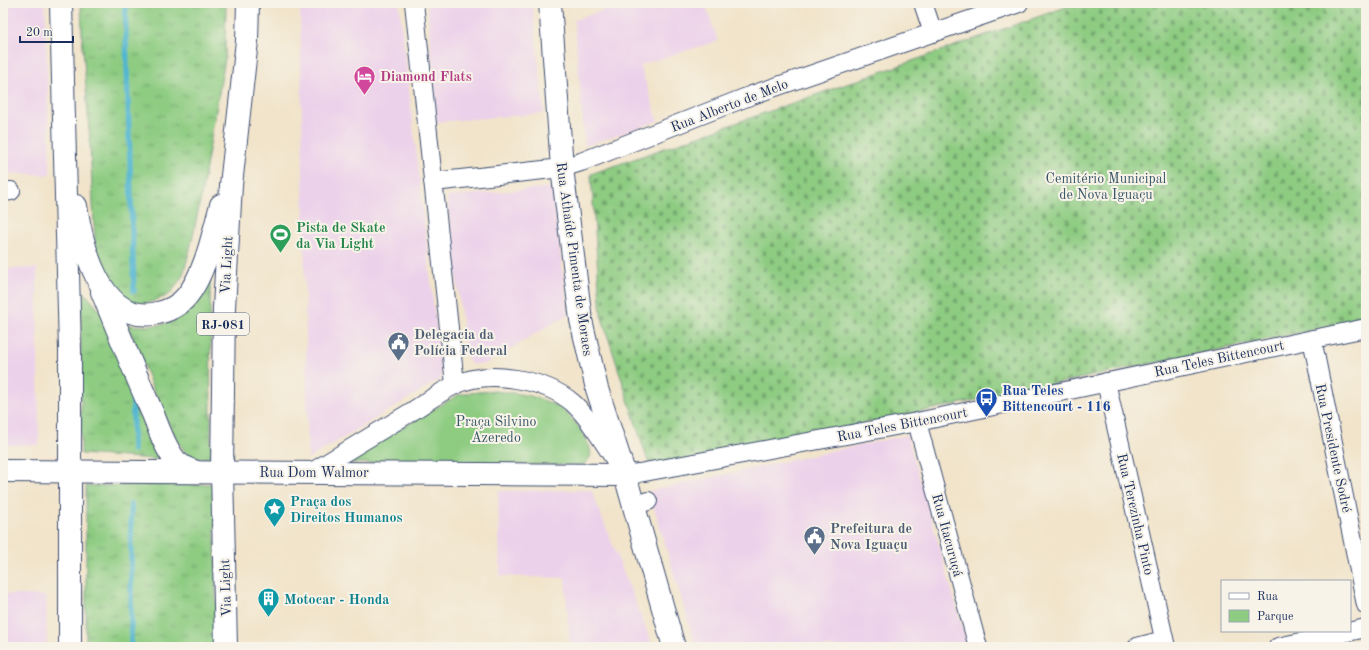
<svg xmlns="http://www.w3.org/2000/svg" width="1369" height="650" viewBox="0 0 1369 650" font-family="'Old Standard TT',serif">
<defs>
<pattern id="grass-tufts" width="24" height="20" patternUnits="userSpaceOnUse"><rect width="24" height="20" fill="#8ecc82"/><path d="M3 7l-1-3M5 7V3M7 7l1-3M15 17l-1-3M17 17v-4M19 17l1-3" fill="none" stroke="#73a66e"/></pattern>
<pattern id="cemetery-stones" width="16" height="16" patternUnits="userSpaceOnUse"><rect width="16" height="16" fill="#8ecc82"/><path d="M2 7V4a2 2 0 0 1 4 0v3zM10 15v-3a2 2 0 0 1 4 0v3z" fill="#73a66e"/></pattern>
</defs>
<rect width="100%" height="100%" fill="#f7f3e8"/>
<filter id="ink" filterUnits="userSpaceOnUse"><feTurbulence type="fractalNoise" baseFrequency=".025" numOctaves="2"/><feDisplacementMap in="SourceGraphic" scale="8" xChannelSelector="R" yChannelSelector="G"/><feConvolveMatrix kernelMatrix="1 2 1 2 8 2 1 2 1" color-interpolation-filters="sRGB"/></filter>
<filter id="wash" filterUnits="userSpaceOnUse"><feTurbulence type="fractalNoise" baseFrequency=".012" numOctaves="4" result="noise"/><feDisplacementMap in="SourceGraphic" scale="16" xChannelSelector="R" yChannelSelector="G"/><feGaussianBlur stdDeviation="0.9" result="paint"/><feColorMatrix in="noise" values="0 0 0 0 0 0 0 0 0 0 0 0 0 0 0 0 0 1.4 0 .05"/><feComposite in="paint" operator="in"/></filter>
<g filter="url(#wash)">
<rect width="100%" height="100%" fill="#f1e4ca"/>
<path fill="#ecd1ea" d="M6 3H45L50 175 6 173Z
M300 3H399L442 378 308 459Z
M427 3H532L544 113 437 122Z
M625 3H705L718 41 640 65 658 121 585 146 574 20Z
M552 187 568 314 485 364H471L466 356 447 197Z
M37 268 39 445H3V269Z
M907 435 968 647H696L649 491Z
M591 490 653 647H570L565 578 500 576 498 491Z
M3 594 46 596 47 647H3Z"/>
<path fill="url(#grass-tufts)" stroke="#547e70" d="M81 3H226L225 58 200 202 190 249 183 275 172 292 164 297 148 303H137L122 298 96 260 89 128 82 34Z
M210 273 211 458H189C161 418 146 370 128 325 148 327 173 327 187 311 195 303 204 283 210 273Z
M81 289 102 313 169 460 81 454Z
M214 484 217 647H86V486Z"/>
<path fill="url(#cemetery-stones)" stroke="#547e70" d="M1077 3H1366V319L650 468 601 315 591 174Z"/>
<path fill="#8ecc82" stroke="#547e70" d="M492 391C533 394 567 400 587 441 592 452 593 457 583 465L351 463 350 459 354 456 458 395 478 392Z"/>
<g fill="none" stroke-linecap="round" stroke-linejoin="round">
<path stroke="#51b6d0" stroke-width="5.5" d="M125 3 134 291
M133 450V389
M131 504V647"/>
</g>
</g>
<g filter="url(#ink)">
<g fill="none" stroke-linecap="round" stroke-linejoin="round">
<defs>
<path id="street" d="M414 3 455 384
M923 3 933 33
M433 182 562 168 581 162 752 95 1019 3
M3 192 11 191
M1312 339 1366 605
M1106 382 1166 647
M917 422 978 647
M312 472C345 452 378 432 411 412 425 403 440 392 455 385 488 369 545 379 573 403 592 421 610 453 625 475L639 473 917 422 1366 328
M633 506 648 501
M1137 647 1164 640
M1278 647 1366 628"/>
<path id="secondary" d="M550 3 562 168 581 320 597 389 625 475 674 647
M3 471 625 475"/>
<path id="primary" d="M61 3 70 350V647
M76 206C82 245 100 322 153 314 166 312 179 306 187 296 206 272 213 233 221 205
M102 292C119 333 135 374 153 414 159 429 165 448 176 461 181 466 187 469 194 471
M226 647 222 471 224 308 231 185 247 41 248 3"/>
</defs>
<use href="#street" stroke="#3b4a6e" stroke-width="20"/>
<use href="#secondary" stroke="#3b4a6e" stroke-width="24"/>
<use href="#primary" stroke="#3b4a6e" stroke-width="24"/>
<use href="#street" stroke="#fff" stroke-width="18"/>
<use href="#secondary" stroke="#fff" stroke-width="22"/>
<use href="#primary" stroke="#fff" stroke-width="22"/>
</g>
</g>
<defs>
<symbol id="hotel-pin" viewBox="-11 -11 22 30"><path d="M0 17L-7.5 6A9.5 9.5 0 1 1 7.5 6Z" fill="#d1479c" stroke="#f7f3e8"/><path d="M-6-4.5h1.5V1H6V5H4.5V3h-9V5H-6ZM-4 0a1.8 1.8 0 1 1 3.6 0ZM.5 0V-2.5h3Q6-2.5 6 0Z" fill="#fff"/></symbol>
<symbol id="stadium-pin" viewBox="-11 -11 22 30"><path d="M0 17L-7.5 6A9.5 9.5 0 1 1 7.5 6Z" fill="#2e9e5b" stroke="#f7f3e8"/><path d="M0-5a6.5 5 0 1 0 0 10a6.5 5 0 1 0 0-10ZM-3.5-1.8h7v3.6h-7Z" fill="#fff"/></symbol>
<symbol id="civic-pin" viewBox="-11 -11 22 30"><path d="M0 17L-7.5 6A9.5 9.5 0 1 1 7.5 6Z" fill="#5c6f8a" stroke="#f7f3e8"/><path d="M-.6-6.5H3V-4.5H.6V-3L4-1V1h2V6H-6V1h2V-1L-.6-3ZM-1.2 2.5V6h2.4V2.5Z" fill="#fff"/></symbol>
<symbol id="bus-pin" viewBox="-11 -11 22 30"><path d="M0 17L-7.5 6A9.5 9.5 0 1 1 7.5 6Z" fill="#1a4fb4" stroke="#f7f3e8"/><path d="M-5-6H5V4H4V6H2V4H-2V6H-4V4H-5ZM-3.5-4V0h7V-4ZM-3.5 1.2v1.5H-2V1.2ZM2 1.2v1.5H3.5V1.2Z" fill="#fff"/></symbol>
<symbol id="sight-pin" viewBox="-11 -11 22 30"><path d="M0 17L-7.5 6A9.5 9.5 0 1 1 7.5 6Z" fill="#0f9aa8" stroke="#f7f3e8"/><path d="M0-6L1.8-2.2L6-1.7L2.9 1.2L3.7 5.4L0 3.3L-3.7 5.4L-2.9 1.2L-6-1.7L-1.8-2.2Z" fill="#fff"/></symbol>
<symbol id="building-pin" viewBox="-11 -11 22 30"><path d="M0 17L-7.5 6A9.5 9.5 0 1 1 7.5 6Z" fill="#0f9aa8" stroke="#f7f3e8"/><path d="M-4-6H4V6H1V3H-1V6H-4ZM-2.5-4.3h1.7v1.8h-1.7ZM.8-4.3h1.7v1.8H.8ZM-2.5-1h1.7V.8h-1.7ZM.8-1h1.7V.8H.8Z" fill="#fff"/></symbol>
</defs>
<g fill-rule="evenodd">
<use href="#hotel-pin" x="352" y="64" width="25" height="34"/>
<use href="#stadium-pin" x="268" y="222" width="25" height="34"/>
<use href="#civic-pin" x="386" y="330" width="25" height="34"/>
<use href="#bus-pin" x="974" y="386" width="25" height="34"/>
<use href="#sight-pin" x="262" y="496" width="25" height="34"/>
<use href="#civic-pin" x="802" y="524" width="25" height="34"/>
<use href="#building-pin" x="256" y="586" width="25" height="34"/>
</g>
<g text-anchor="middle" stroke-width="4" stroke-linejoin="round" paint-order="stroke">
<rect fill="#f7f3e8" stroke="#5d6a87" stroke-width="1" x="197" y="313" width="52" height="22" rx="3"/>
<g font-size="13" font-weight="bold" fill="#1b2f5e">
<text x="223" y="329">RJ-081</text>
</g>
<g font-size="14" font-weight="bold" fill="#b23c85" stroke="#f7f3e8" text-anchor="start">
<text x="380" y="81">Diamond Flats</text>
</g>
<g font-size="14" fill="#1b2f5e" stroke="#f7f3e8">
<text transform="translate(729 105) rotate(-21)" y="5">Rua Alberto de Melo</text>
<text transform="translate(575 259) rotate(82)" y="5">Rua Athaíde Pimenta de Moraes</text>
<text transform="translate(226 265) rotate(-87)" y="5">Via Light</text>
<text transform="translate(1219 358) rotate(-12)" y="5">Rua Teles Bittencourt</text>
<text transform="translate(902 424) rotate(-11)" y="5">Rua Teles Bittencourt</text>
<text transform="translate(1334 448) rotate(78)" y="5">Rua Presidente Sodré</text>
<text x="314" y="477">Rua Dom Walmor</text>
<text transform="translate(1136 514) rotate(77)" y="5">Rua Terezinha Pinto</text>
<text transform="translate(948 535) rotate(75)" y="5">Rua Itacuruçá</text>
<text transform="translate(225 588) rotate(-92)" y="5">Via Light</text>
</g>
<g font-size="14" fill="#385667" stroke="#f7f3e8">
<text x="1106" y="183">Cemitério Municipal<tspan x="1106" dy="16">de Nova Iguaçu</tspan></text>
<text x="496" y="426">Praça Silvino<tspan x="496" dy="16">Azeredo</tspan></text>
</g>
<g font-size="14" font-weight="bold" fill="#27864d" stroke="#f7f3e8" text-anchor="start">
<text x="296" y="232">Pista de Skate<tspan x="296" dy="16">da Via Light</tspan></text>
</g>
<g font-size="14" font-weight="bold" fill="#4e5e75" stroke="#f7f3e8" text-anchor="start">
<text x="414" y="339">Delegacia da<tspan x="414" dy="16">Polícia Federal</tspan></text>
<text x="830" y="533">Prefeitura de<tspan x="830" dy="16">Nova Iguaçu</tspan></text>
</g>
<g font-size="14" font-weight="bold" fill="#164399" stroke="#f7f3e8" text-anchor="start">
<text x="1002" y="395">Rua Teles<tspan x="1002" dy="16">Bittencourt - 116</tspan></text>
</g>
<g font-size="14" font-weight="bold" fill="#0d838f" stroke="#f7f3e8" text-anchor="start">
<text x="290" y="506">Praça dos<tspan x="290" dy="16">Direitos Humanos</tspan></text>
<text x="284" y="604">Motocar - Honda</text>
</g>
</g>
<rect width="1369" height="650" fill="none" stroke="#f7f3e8" stroke-width="16"/>
<rect x="1221" y="580" width="130" height="52" fill="#f7f3e8" stroke="#9fa5b1"/>
<rect x="1229" y="593" width="20" height="6" fill="#ffffff" stroke="#9fa5b1"/>
<text x="1257" y="600" font-size="12" fill="#1b2f5e">Rua</text>
<rect x="1229" y="610" width="20" height="12" fill="#8ecc82" stroke="#9fa5b1"/>
<text x="1257" y="620" font-size="12" fill="#1b2f5e">Parque</text>
<path d="M20 36v6h53v-6" fill="none" stroke="#1b2f5e" stroke-width="2"/>
<text x="26" y="36" font-size="12" fill="#1b2f5e" stroke="#f7f3e8" stroke-width="3" paint-order="stroke">20 m</text>
</svg>
